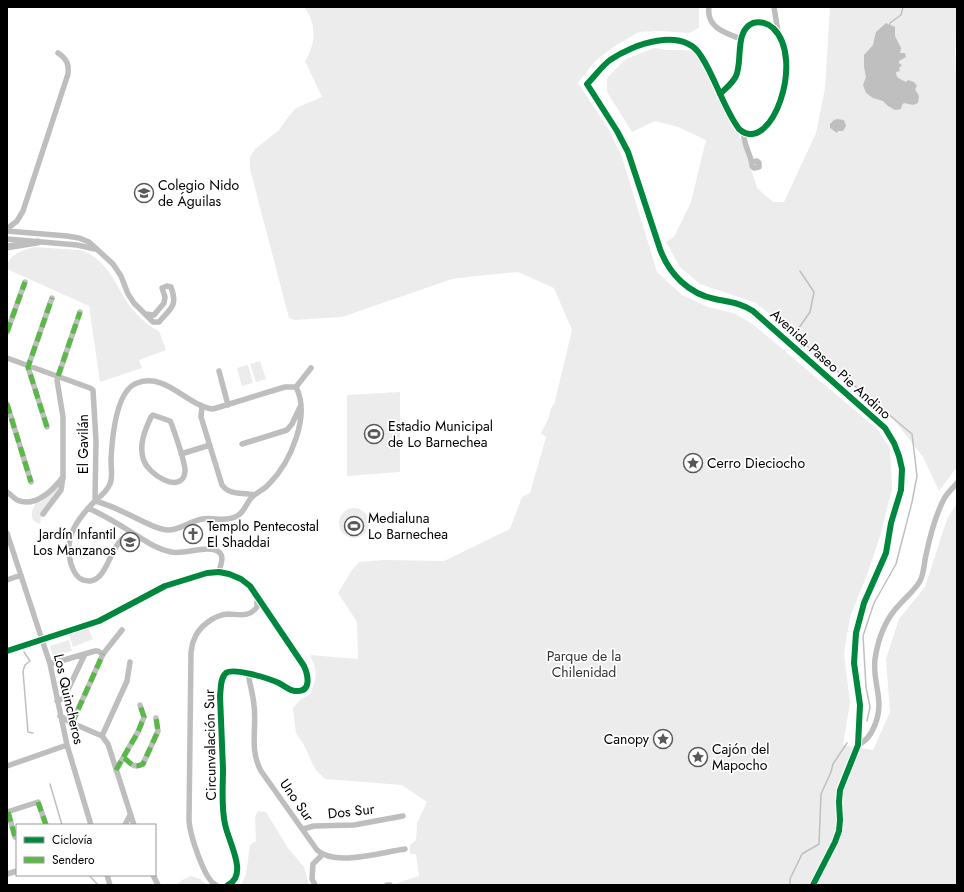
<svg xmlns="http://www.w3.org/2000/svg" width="964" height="892" viewBox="0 0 964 892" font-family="Jost,sans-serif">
<rect width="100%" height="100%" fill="#fff"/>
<path fill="#ececec" d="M304 7H699V28L689 33 660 31 639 32 615 46 595 61 578 83 608 128 622 157 657 272 682 295 708 307 736 314 754 325 877 429 890 448 892 489 880 536 868 572 850 617 844 653 850 703 843 745 873 750 890 712 886 659 899 619 925 587 947 519 957 503V885H391L419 876 416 854H410V845L416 840 417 823 427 802 402 785 325 779 316 770 311 761 305 747 296 733 293 708 301 699 310 694C317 676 318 673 310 655L358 659 357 622 338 593 352 570 359 562 384 560 444 561 510 529 522 497 530 493 546 437 541 433 548 419 552 406 554 405 572 330 554 288 518 272 485 275 452 279 342 317 295 320 289 318 250 169V157L255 149 278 131 289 116 296 108 322 97 305 61C316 44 317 23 304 7Z
M830 7H957L955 53 957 97V467L939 491 923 457 891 416 756 303 700 284 680 267 666 242 674 237 691 202 706 140 678 127 655 121 632 132 607 92V78L626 59 654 48 667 50H685L697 53 715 90 732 118 746 152 757 188 773 202H784L816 133 825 88Z
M34 247 79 250C108 257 116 288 132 309 140 318 148 326 159 331L166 350 139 360 142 368 100 382 89 306 7 269C7 254 22 251 34 247Z
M260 361 266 379 256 382 250 364Z
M248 365 253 383 242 386 237 368Z
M400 392V472L347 476V395Z
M59 486 58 490 42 514 40 524C28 520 31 512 36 502H41Z
M339 523a15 15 0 1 1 30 0a15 15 0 1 1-30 0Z
M88 627 93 639 73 647 69 634Z
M69 640 72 651 53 656 50 646Z
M258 811 266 812 288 848 304 867 309 885H241L246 874 250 845 256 841 255 817Z
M191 876 200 879 207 885H177L182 880Z"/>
<path fill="#bfbfbf" d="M886 23 895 27V36L901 48 900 53H905L906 57 899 61V63L902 65 899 68 900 71 896 72C896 79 901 79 906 82L908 80 914 82 917 86 915 89 919 96 918 103 913 105 904 103 902 105 901 109 895 110 888 106 883 101 873 98 866 93 863 85 866 77 864 67V55L873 45 876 32Z
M837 119 844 120 846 126 843 131H838L837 133 830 128V124L834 120Z"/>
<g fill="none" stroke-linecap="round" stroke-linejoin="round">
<path stroke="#bfbfbf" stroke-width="1.5" d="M890 24V23L901 15 903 7
M800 271 814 292 810 312 794 335 912 434 917 476 912 502 896 564 874 603 863 636 866 687 870 707 867 721
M24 652 30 661 25 665 23 671 28 732 33 733
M50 784 62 825
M89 875 98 885
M790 885V879L802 854 819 844 821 794 831 772 833 764 847 743"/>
<path stroke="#bebebe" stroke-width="5.5" d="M709 7C706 28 726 33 741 39
M774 7 778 32
M720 94C726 88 733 83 736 76 743 61 734 31 753 23 760 21 768 23 773 28 806 59 771 157 739 129 723 107 716 79 701 56 683 26 633 44 610 60 601 67 595 76 587 84L617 131 628 152 660 249C669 274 689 294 715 299 729 302 741 303 753 311L885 428 894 443 899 456 902 469 901 490 891 523 886 553 864 603 856 633 854 663 860 705 858 745 840 790 839 802 840 820 839 831 835 842 813 885
M744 132C742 144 752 155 752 166L754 168 759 167V163L757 161 753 162
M7 229 17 221 23 211 68 74C69 64 67 59 58 53
M7 231 67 236 79 238 89 242 113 264 121 276 128 294 134 303 153 322H159C171 308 178 306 171 287L167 286 162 288 165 297 164 303 154 315 145 314
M7 239 77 245 95 249
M7 332 25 282
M7 358 90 388 93 390 96 441 95 501
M219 371 228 405
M296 387 311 368
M7 404 31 482
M202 406 201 417 222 485C230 496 242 492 254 495
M153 415 170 421 172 425C175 435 186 463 185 472 182 495 147 475 143 458 139 444 145 430 151 417Z
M47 427 28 367 52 298
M242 444 287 430 292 424 300 407
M181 454 210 445
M7 492C10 494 14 498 17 500 36 508 53 490 63 477
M95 501C111 505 125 513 140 520 149 524 158 530 168 530 180 530 190 521 202 519 213 517 225 522 235 517 244 514 246 503 252 497 257 492 265 489 269 484 290 463 311 416 296 387
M88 508C103 515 117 523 131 532 144 540 156 549 171 552 185 555 208 544 219 552 225 557 220 566 219 572
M43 514 61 490 63 477V417L57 380 80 312
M131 532C127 536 121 539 118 544 108 556 104 587 83 580 76 578 73 570 71 564 63 537 78 518 96 500 101 496 107 491 110 484 113 477 111 468 111 460 112 440 115 391 137 383 166 372 187 406 213 409L285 387H296
M7 533 50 664 67 745 91 825
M7 580 21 575
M7 651 99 621 165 586 207 573 219 572 229 574 241 579 250 586 304 666C308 675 312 692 296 691 289 691 285 686 279 683 270 679 234 667 226 673 220 678 221 689 220 696 221 721 222 745 223 769 223 787 221 806 225 824 228 841 249 875 228 885
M50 664 95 651H98L103 654
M248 674C250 684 253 695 254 705 257 728 249 749 261 771L317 850C335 867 382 852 405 849
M57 701 64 698 85 654
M60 716 72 723 102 736 108 744 134 825
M72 723 103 654 122 630
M102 736 127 681 130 662
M858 745C866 741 871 735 874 727 886 701 872 684 875 659 878 639 886 618 900 604 907 596 915 590 920 581 924 574 924 563 926 555 930 536 935 516 944 499 947 493 953 488 957 483
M124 758C131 763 133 769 143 764L158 731 156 718
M7 766 67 745
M116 770 138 732 144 717 140 705
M7 812 38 802 46 825
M8 812 15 837
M125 825 130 815
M303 829 314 826 354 825 403 816
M7 874 17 871
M107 875 110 885
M153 875 158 885
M216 885C204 880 190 834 189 821L191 652C192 648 192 643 194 640 198 627 214 615 228 614 239 614 249 618 257 607V596
M315 885 312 879 313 864 322 855
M387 885H390"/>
<path stroke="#bebebe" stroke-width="7" d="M7 247 38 242"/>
<path stroke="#58b947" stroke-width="5" stroke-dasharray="10 5" stroke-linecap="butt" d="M7 332 25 282
M58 376 80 312
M7 404 31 482
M47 427 28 367 52 298
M72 723 103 654
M124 758C131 763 133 769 143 764L158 731 156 718
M116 770 138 732 144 717 140 705
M38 802 46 825
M8 812 15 837"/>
<defs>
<path id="cycleway" d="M720 94C726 88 733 83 736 76 743 61 734 31 753 23 760 21 768 23 773 28 806 59 771 157 739 129 723 107 716 79 701 56 683 26 633 44 610 60 601 67 595 76 587 84L617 131 628 152 660 249C669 274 689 294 715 299 729 302 741 303 753 311L885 428 894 443 899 456 902 469 901 490 891 523 886 553 864 603 856 633 854 663 860 705 858 745 840 790 839 802 840 820 839 831 835 842 813 885
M7 651 99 621 165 586 207 573 219 572 229 574 241 579 250 586 304 666C308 675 312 692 296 691 289 691 285 686 279 683 270 679 234 667 226 673 220 678 221 689 220 696 221 721 222 745 223 769 223 787 221 806 225 824 228 841 249 875 228 885"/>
</defs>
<use href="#cycleway" stroke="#fff" stroke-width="8"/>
<use href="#cycleway" stroke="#00873e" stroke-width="6"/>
</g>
<defs>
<symbol id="school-ring" viewBox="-11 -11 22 22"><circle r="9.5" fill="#fff" stroke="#595959" stroke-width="1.5"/><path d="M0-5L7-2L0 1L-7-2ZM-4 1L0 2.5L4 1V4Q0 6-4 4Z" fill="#595959"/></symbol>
<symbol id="stadium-ring" viewBox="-11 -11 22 22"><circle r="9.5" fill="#fff" stroke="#595959" stroke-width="1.5"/><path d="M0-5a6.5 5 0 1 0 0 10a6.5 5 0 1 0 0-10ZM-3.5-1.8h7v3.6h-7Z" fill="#595959"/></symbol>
<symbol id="sight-ring" viewBox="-11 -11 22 22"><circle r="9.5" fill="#fff" stroke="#595959" stroke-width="1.5"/><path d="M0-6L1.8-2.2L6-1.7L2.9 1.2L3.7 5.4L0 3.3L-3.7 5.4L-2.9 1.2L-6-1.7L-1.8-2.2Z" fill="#595959"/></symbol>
<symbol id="church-ring" viewBox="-11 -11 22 22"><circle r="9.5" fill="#fff" stroke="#595959" stroke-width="1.5"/><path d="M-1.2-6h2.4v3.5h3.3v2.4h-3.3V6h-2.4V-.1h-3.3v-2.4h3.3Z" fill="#595959"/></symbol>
</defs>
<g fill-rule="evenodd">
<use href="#school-ring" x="133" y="182" width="22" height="22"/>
<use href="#stadium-ring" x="363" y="423" width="22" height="22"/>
<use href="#sight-ring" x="682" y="452" width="22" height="22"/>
<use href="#stadium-ring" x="343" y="515" width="22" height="22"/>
<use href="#church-ring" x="182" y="523" width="22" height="22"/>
<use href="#school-ring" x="119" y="531" width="22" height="22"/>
<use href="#sight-ring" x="652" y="728" width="22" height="22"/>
<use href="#sight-ring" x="687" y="746" width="22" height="22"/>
</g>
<g text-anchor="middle" stroke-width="3.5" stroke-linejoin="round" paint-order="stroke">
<g font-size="14" fill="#000" stroke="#fff" text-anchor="start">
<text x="158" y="190">Colegio Nido<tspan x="158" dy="16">de Águilas</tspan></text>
<text x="388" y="431">Estadio Municipal<tspan x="388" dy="16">de Lo Barnechea</tspan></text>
<text x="707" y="468">Cerro Dieciocho</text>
<text x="368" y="523">Medialuna<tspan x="368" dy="16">Lo Barnechea</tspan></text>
<text x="207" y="531">Templo Pentecostal<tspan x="207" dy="16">El Shaddai</tspan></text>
<text x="116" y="539" text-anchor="end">Jardín Infantil<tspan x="116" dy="16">Los Manzanos</tspan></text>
<text x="649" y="744" text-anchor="end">Canopy</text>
<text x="712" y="754">Cajón del<tspan x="712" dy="16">Mapocho</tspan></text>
</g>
<g font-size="14" fill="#000" stroke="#fff">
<text transform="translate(831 364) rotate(42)" y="5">Avenida Paseo Pie Andino</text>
<text transform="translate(83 444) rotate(-90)" y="5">El Gavilán</text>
<text transform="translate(69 699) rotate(77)" y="5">Los Quincheros</text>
<text transform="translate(210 745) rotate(-91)" y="5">Circunvalación Sur</text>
<text transform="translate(297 800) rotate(55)" y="5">Uno Sur</text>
<text transform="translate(351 811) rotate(-6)" y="5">Dos Sur</text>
</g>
<g font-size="14" fill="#333" stroke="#fff">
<text x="584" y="661">Parque de la<tspan x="584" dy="16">Chilenidad</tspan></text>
</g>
</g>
<rect width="964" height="892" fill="none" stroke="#000000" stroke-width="16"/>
<rect x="16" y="824" width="140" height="52" fill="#ffffff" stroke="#999999"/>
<rect x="24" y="837" width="20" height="6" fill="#00873e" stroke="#999999"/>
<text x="52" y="844" font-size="12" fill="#000000">Ciclovía</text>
<rect x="24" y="857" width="20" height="6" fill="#58b947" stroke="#999999"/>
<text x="52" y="864" font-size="12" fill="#000000">Sendero</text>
</svg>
